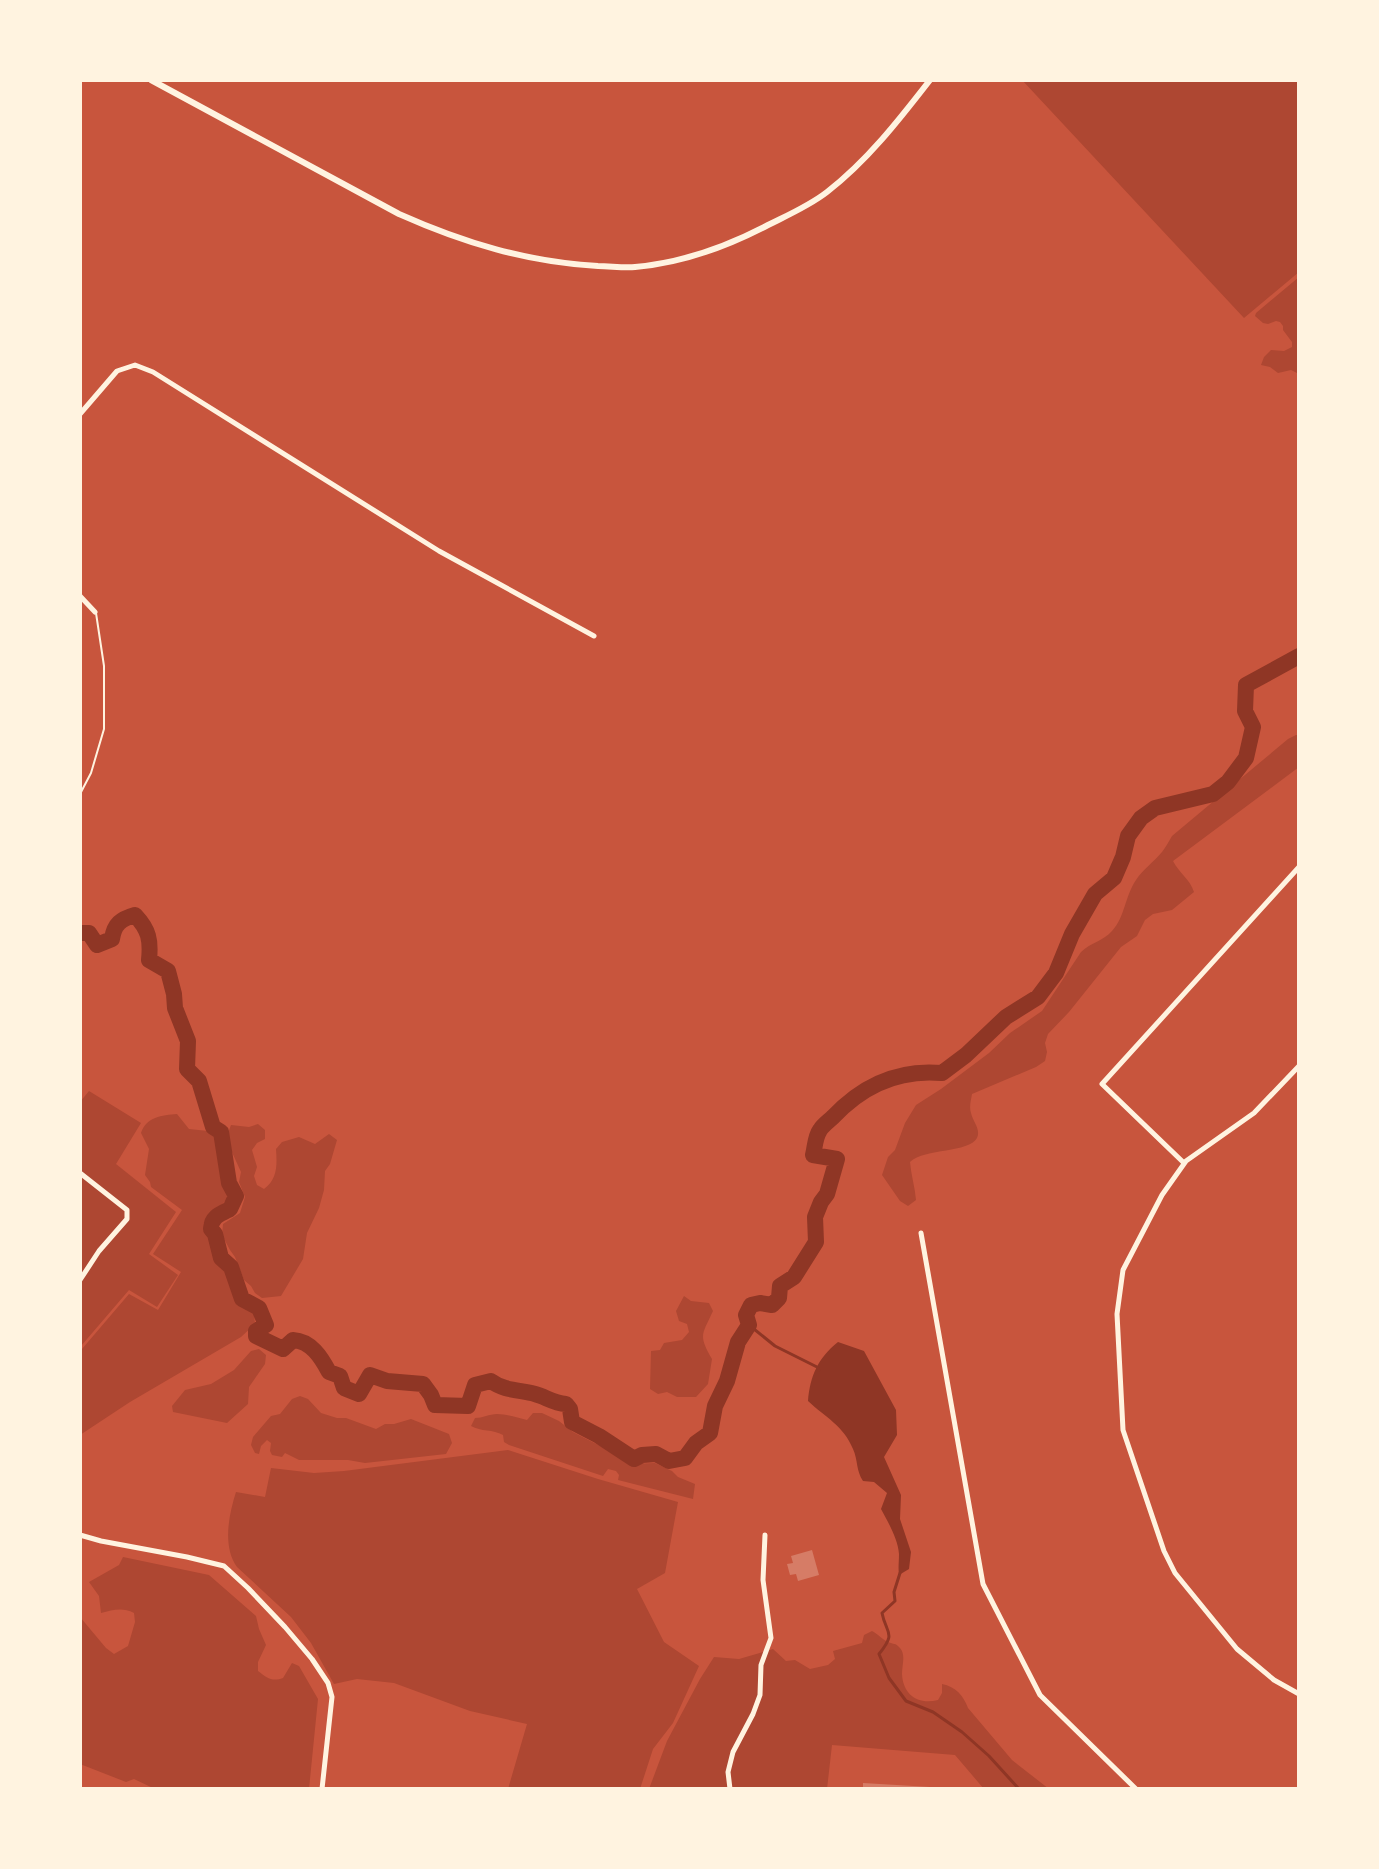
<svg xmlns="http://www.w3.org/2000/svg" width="1379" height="1869" viewBox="0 0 1379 1869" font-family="'Fira Sans',sans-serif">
<rect width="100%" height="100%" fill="#c8553d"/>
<path fill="#ae4732" d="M1022 80H1298L1299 272 1244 318Z
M1299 277V374L1291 370 1278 373 1270 367 1261 365 1264 357 1271 350 1284 351 1292 347V342L1283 330V326L1280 322 1276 321 1268 324 1263 323 1255 316 1256 313Z
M1296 735H1299V767L1173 861C1179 873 1190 879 1194 892L1172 910 1153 914 1145 920 1137 936 1121 947 1069 1012 1048 1034 1045 1043 1047 1052 1045 1061 1036 1067 972 1094C971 1100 969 1107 971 1113 973 1122 981 1129 977 1138 969 1153 925 1148 910 1162 911 1175 915 1187 916 1200L908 1206 900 1201 882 1175 888 1157 895 1150 905 1123 916 1105 941 1089 989 1053 1010 1033 1042 1011 1081 952C1090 943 1103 941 1112 931 1125 917 1125 896 1136 880 1143 869 1154 862 1162 852 1166 847 1169 841 1172 836L1288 739Z
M89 1091 141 1123 116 1164 176 1212 149 1254 178 1275 157 1307 129 1290 81 1346 80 1102Z
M177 1114 189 1129 208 1131 216 1136 225 1186 230 1195C222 1207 210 1212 203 1224L205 1233 212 1238 216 1257 228 1271 237 1300 254 1314 255 1324 241 1337 130 1402 80 1435V1349H82L129 1294 158 1310 181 1272 153 1254 182 1210 151 1187 150 1182 145 1175 149 1149 141 1133C146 1117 162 1115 177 1114Z
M258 1124 265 1130V1139L257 1143 252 1150 257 1167 254 1176 257 1185 264 1189C278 1179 277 1164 276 1149L282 1142 299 1137 315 1144 329 1134 337 1140 330 1164 325 1171 324 1190 319 1208 307 1233 303 1259 281 1296 262 1298 255 1293 251 1286 244 1280 235 1257 230 1250 222 1235 223 1224 240 1213 245 1197 239 1182 241 1172 231 1150 228 1133 231 1125 249 1127Z
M684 1296 691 1301 709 1303 713 1311C702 1335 698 1335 712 1359L708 1384 696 1397H677L667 1392 658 1394 650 1389 651 1351 660 1350 664 1343 682 1340 689 1332 687 1324 679 1321 676 1311Z
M259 1349 266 1355 265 1364 249 1387 248 1404 227 1423 173 1412 172 1406 185 1390 211 1384 234 1370 251 1351Z
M300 1396 308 1399 321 1413 337 1418H346L376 1429 385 1424H394L411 1419 449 1434 452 1443 446 1454 365 1463 348 1460H299L285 1453 282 1457 272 1455 270 1451 271 1443 267 1440 261 1446 259 1454 255 1453 251 1445 253 1437 271 1416 280 1414 292 1399Z
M533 1413H542L559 1421 573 1432 606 1449 628 1464 655 1463 672 1471 678 1477 695 1484 693 1499 618 1480 619 1475 616 1471 608 1469 603 1476 509 1445 504 1442 503 1435C493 1429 481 1432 471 1426L475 1418C483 1418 489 1414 497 1414 507 1414 517 1418 527 1420Z
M508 1450 598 1479 678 1502 665 1573 637 1589 664 1642 699 1666 673 1723 653 1749 640 1789H508L527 1724 470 1711 394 1683 357 1679 334 1684 311 1643 291 1617 237 1567C222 1546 229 1514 236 1492L265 1497 271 1468 314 1473 344 1471Z
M123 1557 209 1575 256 1616 259 1629 266 1645 258 1662V1671C267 1678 272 1682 283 1678L292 1663 299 1666 318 1699 309 1789H155L134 1779 126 1782 80 1764V1617L106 1648 114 1654 128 1646 135 1622 134 1613C122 1607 113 1610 101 1613L99 1596 89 1582 119 1565Z
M872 1631C878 1634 883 1640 888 1642 894 1645 895 1642 900 1648 906 1655 902 1665 902 1674 903 1695 918 1705 938 1700L942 1693V1684C956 1687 963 1695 968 1708L1012 1760 1049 1789H984L955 1755 832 1745 827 1789H649L667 1741 700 1679 714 1657 739 1659 773 1649 786 1661 795 1660 810 1669 828 1665 835 1659 833 1651 862 1643 864 1635Z"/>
<path fill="#8f3625" d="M838 1342 864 1351 896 1410 897 1435 884 1457 901 1495 900 1519 911 1552 909 1569 899 1575C898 1567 899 1562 899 1554 898 1539 888 1522 881 1509L887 1493 874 1482 863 1481C856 1471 858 1460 853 1449 843 1425 826 1418 808 1401 810 1376 818 1358 838 1342Z"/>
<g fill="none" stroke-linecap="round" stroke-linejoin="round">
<path stroke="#8f3625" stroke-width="3" d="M749 1325 775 1346 817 1367 819 1370
M900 1573 894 1592 895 1601 882 1613C886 1634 897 1632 879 1654L889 1678 906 1701 933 1712 962 1732 989 1756 1019 1789"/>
<path stroke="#8f3625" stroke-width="16" d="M80 933H89L97 945 112 939C114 924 121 919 135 915 149 930 151 940 149 960L168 971 174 994 175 1008 188 1041 187 1069 199 1081 213 1127 221 1132 229 1183 236 1196 230 1209C220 1214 211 1217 211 1229L215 1234 221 1258 231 1267 242 1299 259 1308 266 1325 256 1331V1336L283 1349 293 1340C311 1341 321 1357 329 1372L340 1376 344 1388 359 1394 370 1375 387 1381 423 1384 431 1395 435 1405 468 1406 475 1385 491 1381C504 1391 521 1390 535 1394 546 1397 553 1403 566 1404L570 1409 572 1422 599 1436 634 1459 642 1455 656 1454 669 1461 685 1458 696 1443 710 1433 715 1406 727 1381 738 1342 749 1325 746 1315 751 1305 760 1303 772 1305 779 1298 780 1286 794 1277 816 1242 815 1217 821 1202 827 1194 837 1159 813 1155C815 1147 815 1137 820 1130 823 1125 829 1121 833 1117 863 1085 899 1069 942 1073L966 1055 1006 1017 1038 997 1056 973 1072 934 1095 894 1114 878 1123 857 1128 836 1141 818 1155 808 1213 794 1228 782 1246 758 1253 727 1245 711 1246 685 1299 656"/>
</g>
<path fill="#d67c66" d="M812 1550 819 1575 798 1581 796 1574 790 1575 787 1564 793 1563 791 1556Z
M863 1783 930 1787 929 1789H863Z"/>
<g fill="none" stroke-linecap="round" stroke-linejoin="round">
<path stroke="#fff3e0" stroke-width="2" d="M80 794 91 773 104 729V666L96 613"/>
<path stroke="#fff3e0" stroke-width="5" d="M80 414 117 371 135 365 153 372 439 551 594 636
M80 596 95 612
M1299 1066 1254 1113 1186 1161 1162 1195 1123 1270 1117 1314 1123 1430 1164 1551 1175 1573 1237 1649 1274 1680 1299 1694
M1184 1163 1102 1084 1299 867
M80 1173 127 1210V1219L99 1251 80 1280
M921 1233 983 1584 1040 1695 1136 1789
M80 1535 101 1541 187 1557 224 1566 248 1588 285 1627 312 1659 328 1683 332 1697 322 1789
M730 1789 728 1772 733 1752 753 1714 760 1695 761 1665 771 1638 763 1580 765 1535"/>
<path stroke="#fff3e0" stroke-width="6" d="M151 80 399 214C464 243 527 262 598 266 610 266 623 268 635 267 681 263 728 246 768 225 788 215 809 206 827 192 867 161 899 120 930 80"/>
</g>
<rect width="1379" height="1869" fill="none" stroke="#fff3e0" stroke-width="164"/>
</svg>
